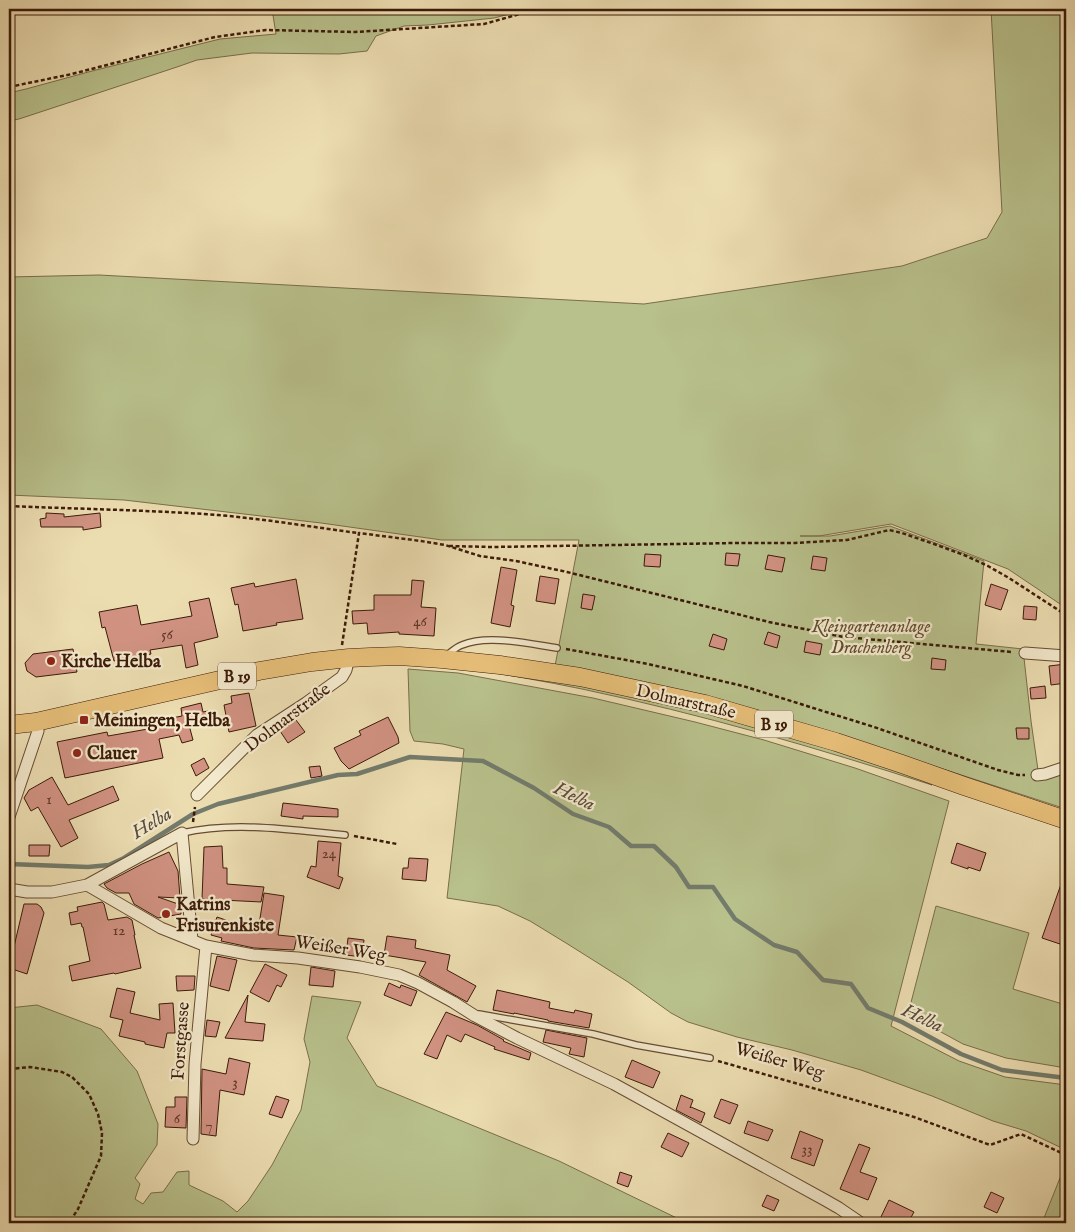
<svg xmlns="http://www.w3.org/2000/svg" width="1075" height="1232" viewBox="0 0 1075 1232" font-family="'IM FELL English',serif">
<rect width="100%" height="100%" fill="#ecddb1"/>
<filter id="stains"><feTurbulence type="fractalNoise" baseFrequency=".004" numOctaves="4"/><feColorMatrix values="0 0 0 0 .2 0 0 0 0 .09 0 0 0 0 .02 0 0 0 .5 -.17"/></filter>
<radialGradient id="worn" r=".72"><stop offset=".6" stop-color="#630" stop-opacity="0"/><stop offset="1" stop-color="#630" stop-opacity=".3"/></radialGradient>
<path fill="#b8c08b" stroke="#7a6d4a" d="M272 9H529L494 18 428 25 404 26 376 36 367 51 339 54 252 53 197 60 177 67 19 119 9 121V93L26 89 92 71 220 39 276 34Z
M991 9H1066V608L1008 569 891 524 819 536H800H830L890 526 984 561 976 644 1023 649 1031 721 1039 777 1066 770V809L823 730 555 666 579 540H442L321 523 124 500 9 495V277L99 275 644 304 902 266 987 238 1002 212Z
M467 668 503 671 661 701 752 725 896 769 932 785C817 748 701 714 582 689 544 681 506 675 467 668Z
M408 669 458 673 593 698 695 722 764 740 855 768 949 801 891 1026 959 1061 1005 1077 1066 1085V1150L1026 1131 993 1121 932 1096 861 1070 792 1050 737 1037 688 1022 671 1013 628 982 566 943 530 921 498 906 447 898 464 749 443 744 414 741 410 731Z
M936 906 1029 933 1013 989 1066 1005V1068L1006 1058 963 1044 908 1014Z
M312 996 361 1002 347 1038 377 1086 559 1161 687 1223H9V1008L37 1005 101 1029 137 1071 158 1124 157 1145 135 1178 140 1184 135 1199 143 1204 151 1193 163 1192 177 1172 189 1171V1185L223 1201 237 1212 248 1201 272 1165 301 1110 310 1062 304 1039Z
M1064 1168 1066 1169V1223H1042Z"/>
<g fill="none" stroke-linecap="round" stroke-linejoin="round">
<path stroke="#737b6c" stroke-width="4.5" d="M9 864 88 867 109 865 124 858 193 814 218 804 338 775 357 774 410 757 483 761 534 788 573 814 609 827 631 846H654L676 867 689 887H713L735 919 774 945 797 952 823 980 851 984 868 1008 902 1022 961 1054 1002 1070 1066 1078"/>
</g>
<path fill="#d19282" stroke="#3b1a08" d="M46 513 64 514V517L100 513 101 527 83 530V527H41L40 519 46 518Z
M726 553 740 554 738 566 725 565Z
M645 554 661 555 660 567 644 566Z
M768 555 785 558 782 572 765 569Z
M813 556 827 558 825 571 811 569Z
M501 567 517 570 511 605 514 606 510 627 491 623Z
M540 576 559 579 555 604 536 601Z
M296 579 303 619 276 623 277 625 243 631 238 604 235 605 231 588 254 583 255 587Z
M412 580 424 581 421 607 436 608 434 636 399 634V632L368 634 367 623 353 624 352 611 374 610V595H411Z
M991 584 1008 590 1001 610 985 605Z
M583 594 595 596 592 610 581 608Z
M209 598 218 637 194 643 198 665 186 668 182 645 150 650 151 654 114 661 105 627 102 628 99 612 137 605 141 625 192 616 189 602Z
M1024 606 1037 607 1036 620 1023 619Z
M768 632 780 636 777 648 764 644Z
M713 634 727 639 724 650 709 646Z
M806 641 822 644 820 655 804 652Z
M73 649 77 672 36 677 27 671 25 663 33 654Z
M932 658 946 660 945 670 931 669Z
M1066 664V683L1051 685 1049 666Z
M1045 686 1046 698 1031 699 1030 688Z
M249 693 256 726 229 732 224 705 232 703 231 696Z
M201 703 203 712 208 711 210 720 189 725 193 740 182 743 179 735 159 739 163 758 65 778 57 742 107 732 108 736 148 729 146 723 182 716 181 708Z
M388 717 398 737 399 743 349 769 341 761 334 748 361 735 359 731Z
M296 720 305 732 288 743 280 731Z
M1016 728H1029V739H1017Z
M204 758 209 768 196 776 191 765Z
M320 766 322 776 311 778 309 767Z
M52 777 68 805 113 786 119 800 69 820 78 838 61 847 38 807 31 811 24 798 29 790Z
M283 803 338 809V817L303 816V819L281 816Z
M318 841 341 843 338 876 343 878 339 889 307 877 311 866 316 867Z
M957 843 986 853 980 871 968 867V869L951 863Z
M29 845H50L49 856H29Z
M222 846 223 868H227V884L264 887 261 902 202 899 204 847Z
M169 852 178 871 180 898 158 897 181 905V914L158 918 134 904 129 893H116L107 888 104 884 142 864Z
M409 858 428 859 426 881 402 879 403 868H408Z
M1065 873H1066V944L1061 942 1060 944 1042 938Z
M264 893 284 896 278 935 297 937 294 950 254 948 221 941 222 938 211 935 217 917 258 931Z
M102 902 104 904 108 920 127 917 132 920 135 935H134L141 968 115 974 114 973 72 981 69 966 90 961 83 927H82L81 923 71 925 69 913 78 911 77 907Z
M24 904H37L41 907 44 913 27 974 9 968Z
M387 936 416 940 415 948 450 955 447 970 476 986 467 1002 419 975 426 962 384 955Z
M348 938 364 940 362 957 346 955Z
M217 956 237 960 229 991 210 986Z
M265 964 287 975 281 987 277 985 269 1002 250 992Z
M311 967 335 971 333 987 309 985Z
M176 976H195L194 990 177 991Z
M389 983 400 988 401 985 417 991 411 1006 384 995Z
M117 988 135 992 130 1013 160 1020 159 1004 173 1003 175 1033H167L164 1048 145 1044V1042L119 1036 123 1020 110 1017Z
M497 990 550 1002 549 1008 574 1013 575 1010 592 1014 589 1028 548 1021V1020L514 1013V1014L493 1010Z
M248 995 245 1022 265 1024 263 1041 225 1038Z
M446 1012 477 1025 504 1040 503 1041 531 1053 529 1060 494 1049 495 1047 465 1034 461 1042 447 1035 437 1059 424 1054Z
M207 1020 220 1022 216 1037 205 1036Z
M546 1030 587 1038 584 1057 569 1054 571 1048 543 1042Z
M229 1058 250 1063 244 1095 220 1090 216 1136 201 1134 202 1069 226 1074Z
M632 1060 660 1072 653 1088 625 1077Z
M681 1095 693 1100 690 1108 691 1107 705 1113 701 1123 676 1110Z
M276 1096 289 1100 282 1118 269 1114Z
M175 1097H187L186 1128 165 1127 166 1107H175Z
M721 1099 738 1105 730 1124 714 1117Z
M748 1121 773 1130 768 1141 744 1133Z
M800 1131 823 1140 814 1166 791 1158Z
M668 1133 689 1143 682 1157 661 1147Z
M859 1144 870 1148 860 1172 877 1178 868 1200 840 1189Z
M620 1172 632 1176 628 1187 617 1183Z
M991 1192 1004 1198 997 1213 984 1207Z
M767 1195 779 1200 774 1211 762 1206Z
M889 1200 914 1212 908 1223H888L880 1219Z"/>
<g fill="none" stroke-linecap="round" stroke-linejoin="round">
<defs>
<path id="lane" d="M446 656C451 652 456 647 462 645 488 634 529 644 557 648
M182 833C235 821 291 830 345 835
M479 1014 593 1034 636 1045 710 1058"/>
<path id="street" d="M1025 653 1066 656
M1037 775 1045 774 1066 767
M197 795 257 735 306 703 342 677 346 670 349 658
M9 817 38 731 36 722
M87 885 182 833 192 940
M9 889 27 892H52L87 885 161 928 206 946 253 955 298 958 360 967 399 975 418 983 453 1002 475 1016 517 1038 614 1084 825 1200 839 1208 861 1223
M193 1139 195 1064 206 946"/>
<path id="primary" d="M9 725 36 722 259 671 312 662 349 658 370 657 399 656 442 659 500 665 580 677 705 704 836 742 902 764 964 786 1066 820"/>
</defs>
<use href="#lane" stroke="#674b32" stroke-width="8"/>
<use href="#street" stroke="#674b32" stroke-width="13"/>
<use href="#primary" stroke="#3b1a08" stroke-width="19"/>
<path stroke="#3b1a08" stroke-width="2.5" stroke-dasharray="4 2.5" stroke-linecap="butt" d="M9 87 72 74 215 37 266 30 355 32 484 24 527 12 537 9
M9 506C79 509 149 510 218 515 265 519 312 527 358 533
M449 546 493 547 736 543H795L847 540 889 530 902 533 934 544 964 555 988 566 1009 578 1066 615
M342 645 359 533 421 541 445 545 480 556 516 561 567 572 769 622 844 637 1012 652
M566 649 648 664 743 686 874 727 998 770 1018 775H1025
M193 822 195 807
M354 836 397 844
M718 1061 914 1117 990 1145 1021 1134 1066 1155
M9 1069 30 1067 62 1072 72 1077 89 1094 98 1114 102 1133 101 1156 78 1209 69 1223"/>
<use href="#lane" stroke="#f3e9cc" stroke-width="5.5"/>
<use href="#street" stroke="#f3e9cc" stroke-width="11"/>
<use href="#primary" stroke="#e6be78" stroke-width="18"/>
</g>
<g fill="#8f2418" stroke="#f3e9cc" stroke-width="2">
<circle cx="51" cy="661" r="5"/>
<rect x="79" y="715" width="10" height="10" rx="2.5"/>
<circle cx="77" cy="753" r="5"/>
<circle cx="166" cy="914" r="5"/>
</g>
<g text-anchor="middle" stroke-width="4.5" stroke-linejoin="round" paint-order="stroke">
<g font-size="15" fill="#603826">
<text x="420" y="626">46</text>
<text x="167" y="639">56</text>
<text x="49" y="804">1</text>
<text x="329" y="858">24</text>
<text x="119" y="935">12</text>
<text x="235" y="1087">3</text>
<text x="177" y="1123">6</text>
<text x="209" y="1130">7</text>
<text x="807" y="1154">33</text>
</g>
<g fill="#f3e9cc" stroke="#725843" stroke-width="1">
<rect x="218" y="662.5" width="38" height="27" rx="4"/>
<rect x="755" y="710.5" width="38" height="27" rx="4"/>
</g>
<g font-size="16" font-weight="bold" fill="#3b1a08">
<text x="237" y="682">B 19</text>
<text x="774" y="730">B 19</text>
</g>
<g font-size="18" font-style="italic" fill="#604c2f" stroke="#f3e9cc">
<text x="871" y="632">Kleingartenanlage<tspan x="871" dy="21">Drachenberg</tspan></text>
</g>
<g font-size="18" font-weight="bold" fill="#3b1a08" stroke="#f3e9cc" text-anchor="start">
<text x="61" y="667">Kirche Helba</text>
<text x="94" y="726">Meiningen, Helba</text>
<text x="87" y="759">Clauer</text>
<text x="176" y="910">Katrins<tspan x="176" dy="21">Frisurenkiste</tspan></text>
</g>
<g font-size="18" fill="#3b1a08" stroke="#f3e9cc">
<text transform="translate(686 701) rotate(13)" y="6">Dolmarstraße</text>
<text transform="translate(287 717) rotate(-37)" y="6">Dolmarstraße</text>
<text transform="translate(341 948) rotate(9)" y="6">Weißer Weg</text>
<text transform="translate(180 1041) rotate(-86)" y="6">Forstgasse</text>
<text transform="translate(780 1060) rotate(16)" y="6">Weißer Weg</text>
</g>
<g font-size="19" font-style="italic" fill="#574a3a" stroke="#f3e9cc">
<text transform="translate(575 795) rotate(26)" y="7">Helba</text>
<text transform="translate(151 822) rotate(-31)" y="7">Helba</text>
<text transform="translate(923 1017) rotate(25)" y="7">Helba</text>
</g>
</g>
<rect width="1075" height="1232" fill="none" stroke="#ecddb1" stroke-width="30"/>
<rect x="10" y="10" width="1055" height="1212" fill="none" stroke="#3b1a08" stroke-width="2.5"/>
<rect x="15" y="15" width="1045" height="1202" fill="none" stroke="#3b1a08"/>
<rect width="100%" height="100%" filter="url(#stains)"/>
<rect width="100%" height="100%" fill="url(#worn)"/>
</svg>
